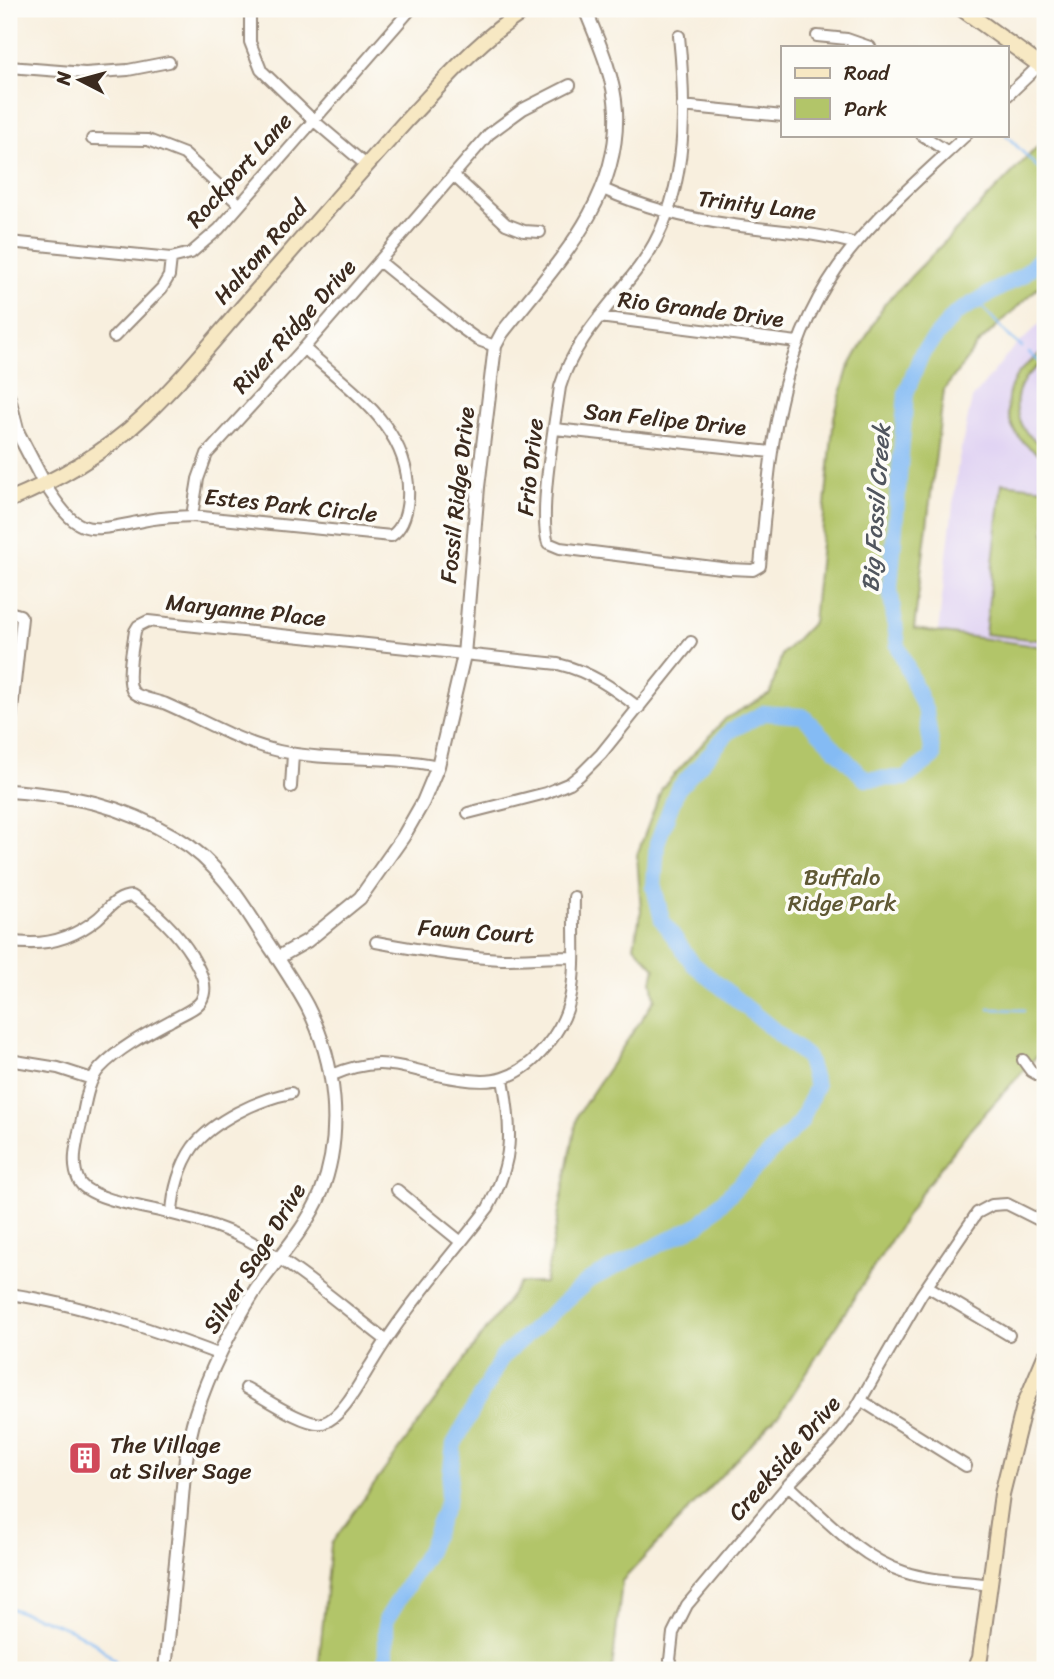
<svg xmlns="http://www.w3.org/2000/svg" width="1054" height="1679" viewBox="0 0 1054 1679" font-family="Sriracha,sans-serif">
<rect width="100%" height="100%" fill="#fdfcf7"/>
<filter id="ink" filterUnits="userSpaceOnUse"><feTurbulence type="fractalNoise" baseFrequency=".0143" numOctaves="2"/><feDisplacementMap in="SourceGraphic" scale="14" xChannelSelector="R" yChannelSelector="G"/><feConvolveMatrix kernelMatrix="1 2 1 2 8 2 1 2 1" color-interpolation-filters="sRGB"/></filter>
<filter id="wash" filterUnits="userSpaceOnUse"><feTurbulence type="fractalNoise" baseFrequency=".00686" numOctaves="4" result="noise"/><feDisplacementMap in="SourceGraphic" scale="28" xChannelSelector="R" yChannelSelector="G"/><feGaussianBlur stdDeviation="1.57" result="paint"/><feColorMatrix in="noise" values="0 0 0 0 0 0 0 0 0 0 0 0 0 0 0 0 0 1.4 0 .05"/><feComposite in="paint" operator="in"/></filter>
<g filter="url(#wash)">
<rect width="100%" height="100%" fill="#f8efde"/>
<path fill="#e1d4f3" d="M1045 319V647L938 632 958 463 972 399 1007 355Z"/>
<path fill="#b2c569" stroke="#767844" stroke-width="2" d="M1045 139V281L978 344 944 390 914 629 1045 647V1047L967 1133 921 1193 782 1411 622 1581 612 1670H318L331 1544 520 1283H545L578 1114 655 999 652 981 655 968 634 946 641 911 637 855 662 788 726 718 770 694 782 654 813 622 834 417 848 369 885 303Z
M1045 350V361C1038 367 1029 372 1024 380 1008 405 1019 435 1045 446V456C1012 444 996 406 1017 375 1024 365 1035 358 1045 350Z
M1002 483 1045 488V641L985 634Z"/>
<g fill="none" stroke-linecap="round" stroke-linejoin="round">
<path stroke="#84bbf4" stroke-width="2.5" d="M1006 135 1041 171
M977 301 1010 337 1022 347
M1029 353 1045 366
M989 1009 1024 1010
M1040 1011H1045
M9 1608C54 1623 92 1631 123 1670"/>
<path stroke="#84bbf4" stroke-width="16" d="M383 1670 386 1659V1620L428 1551 447 1503 454 1444 502 1357 589 1280 700 1224 801 1122 816 1086 807 1057 693 964 662 920 654 887 657 843 677 790 730 731 764 713 803 716 865 779 905 778 933 757 926 712 898 646 890 588 906 393 922 353 956 313 1023 275 1045 254"/>
</g>
</g>
<g filter="url(#ink)">
<g fill="none" stroke-linecap="round" stroke-linejoin="round">
<defs>
<path id="minor" d="M250 9V42L261 70 313 120 366 165
M679 36C687 114 688 202 639 267 610 306 574 340 560 387 555 422 538 514 548 543L560 548 729 569 753 570 760 566C771 452 775 346 849 252 881 211 928 171 966 135
M817 36 847 39 870 47
M9 67 85 73 128 70 169 62
M1007 96 1045 60
M682 106 783 116
M922 135 948 152
M92 139 148 140 184 154 239 204
M453 175 506 224 524 231 540 232
M603 189C645 208 688 219 733 225 775 231 815 232 856 244
M9 242 171 258 191 253 219 229 411 9
M379 261 460 327 478 340 495 346
M599 317 797 342
M114 337 162 288 169 276 171 258
M555 429 771 452
M44 483C79 538 85 532 143 521 159 517 176 517 192 516L391 536C403 528 407 512 408 498 412 428 350 390 304 348
M192 516 198 479 207 454 304 348 489 134 523 109 570 85
M9 612 20 615 22 618 9 738
M438 766C385 755 331 762 279 751 238 742 203 720 166 704 157 700 136 698 132 690 126 678 133 645 135 631L138 626 148 621 558 664C591 672 613 688 639 708
M291 787 293 754
M468 813 546 793 570 783 580 775 601 754 691 642
M9 941C41 947 71 940 97 919 109 909 115 897 132 896 155 910 178 933 192 956 199 969 210 986 201 1001 195 1010 179 1015 170 1021 146 1034 119 1048 100 1068 86 1083 85 1109 80 1128 76 1145 71 1165 79 1181 88 1200 152 1208 172 1214 198 1220 224 1228 248 1240 297 1266 341 1306 386 1340
M376 942C418 950 459 957 502 959 525 959 549 957 573 957
M9 1060 58 1068 92 1079
M1023 1060 1031 1071 1045 1079
M330 1076C387 1051 405 1072 460 1079 473 1081 491 1082 503 1078 535 1068 563 1031 570 999 577 969 573 929 574 897
M397 1190 461 1242
M172 1213C173 1192 180 1165 193 1147 213 1121 259 1099 291 1093
M927 1286 1009 1335
M9 1294C80 1304 151 1329 218 1354
M246 1388C263 1397 306 1427 323 1423 342 1418 360 1382 370 1366 403 1310 448 1260 488 1208 514 1161 512 1130 503 1079
M862 1401 966 1466
M788 1485C823 1516 858 1557 904 1572 931 1581 961 1581 990 1585
M678 1670 674 1669 670 1660 673 1633 687 1605 788 1485 831 1441 855 1410 921 1295 977 1213 992 1205 1007 1204 1045 1223"/>
<path id="tertiary" d="M9 398 18 433 44 483
M9 791C75 796 118 803 177 838 215 860 240 899 263 936 278 959 294 982 307 1006 336 1062 344 1134 321 1193 306 1229 278 1258 256 1289 231 1328 210 1369 196 1413 185 1447 183 1486 180 1522 175 1571 170 1621 165 1670
M277 958 307 941 360 898 403 837 423 802 438 766 464 655 478 487 495 346 502 333C554 266 620 202 616 111 614 75 598 41 585 9"/>
<path id="secondary" d="M962 9 1045 69
M9 500C56 481 106 452 143 417 183 379 217 336 253 295 304 236 355 178 407 120 445 80 480 38 527 9
M975 1670 980 1658 1002 1494 1024 1406 1045 1356"/>
</defs>
<use href="#minor" stroke="#9a8c7e" stroke-width="14"/>
<use href="#tertiary" stroke="#9a8c7e" stroke-width="16"/>
<use href="#secondary" stroke="#9a8c7e" stroke-width="18"/>
<use href="#minor" stroke="#fff" stroke-width="10"/>
<use href="#tertiary" stroke="#fff" stroke-width="12"/>
<use href="#secondary" stroke="#f7e8c3" stroke-width="14"/>
</g>
</g>
<defs>
<symbol id="building-square" viewBox="-11 -11 22 22"><rect x="-9" y="-9" width="18" height="18" rx="4" fill="#d1495b" stroke="#fdfcf7"/><path d="M-4-6H4V6H1V3H-1V6H-4ZM-2.5-4.3h1.7v1.8h-1.7ZM.8-4.3h1.7v1.8H.8ZM-2.5-1h1.7V.8h-1.7ZM.8-1h1.7V.8H.8Z" fill="#fff"/></symbol>
</defs>
<g fill-rule="evenodd">
<use href="#building-square" x="66" y="1439" width="38" height="38"/>
</g>
<g text-anchor="middle" stroke-width="7" stroke-linejoin="round" paint-order="stroke">
<g font-size="23" fill="#3b2a1e" stroke="#fdfcf7">
<text transform="translate(239 170) rotate(-48)" y="8">Rockport Lane</text>
<text transform="translate(757 205) rotate(7)" y="8">Trinity Lane</text>
<text transform="translate(260 252) rotate(-49)" y="8">Haltom Road</text>
<text transform="translate(701 309) rotate(7)" y="8">Rio Grande Drive</text>
<text transform="translate(294 326) rotate(-48)" y="8">River Ridge Drive</text>
<text transform="translate(665 419) rotate(6)" y="8">San Felipe Drive</text>
<text transform="translate(530 467) rotate(-84)" y="8">Frio Drive</text>
<text transform="translate(457 495) rotate(-84)" y="8">Fossil Ridge Drive</text>
<text transform="translate(291 505) rotate(6)" y="8">Estes Park Circle</text>
<text transform="translate(246 610) rotate(6)" y="8">Maryanne Place</text>
<text transform="translate(476 931) rotate(4)" y="8">Fawn Court</text>
<text transform="translate(254 1258) rotate(-58)" y="8">Silver Sage Drive</text>
<text transform="translate(784 1458) rotate(-49)" y="8">Creekside Drive</text>
</g>
<g font-size="23" fill="#5f5834" stroke="#fdfcf7">
<text x="842" y="885">Buffalo<tspan x="842" dy="26">Ridge Park</tspan></text>
</g>
<g font-size="23" fill="#3b2a1e" stroke="#fdfcf7" text-anchor="start">
<text x="110" y="1453">The Village<tspan x="110" dy="26">at Silver Sage</tspan></text>
</g>
<g font-size="24" font-style="italic" fill="#51565e" stroke="#fdfcf7">
<text transform="translate(876 508) rotate(-86)" y="8">Big Fossil Creek</text>
</g>
</g>
<rect width="1054" height="1679" fill="none" stroke="#fdfcf7" stroke-width="35"/>
<rect x="781" y="46" width="228" height="91" fill="#fdfcf7" stroke="#afa8a0" stroke-width="2"/>
<rect x="795" y="68" width="35" height="10" fill="#f7e8c3" stroke="#afa8a0" stroke-width="2"/>
<text x="844" y="80" font-size="21" fill="#3b2a1e">Road</text>
<rect x="795" y="98" width="35" height="21" fill="#b2c569" stroke="#afa8a0" stroke-width="2"/>
<text x="844" y="116" font-size="21" fill="#3b2a1e">Park</text>
<g transform="translate(80 80) rotate(276)" stroke="#fdfcf7" stroke-width="5" paint-order="stroke">
<path d="M0-5L12 26L0 18L-12 26Z" fill="#3b2a1e"/>
<text y="-10" font-size="19" font-weight="bold" text-anchor="middle" fill="#3b2a1e">N</text>
</g>
</svg>
